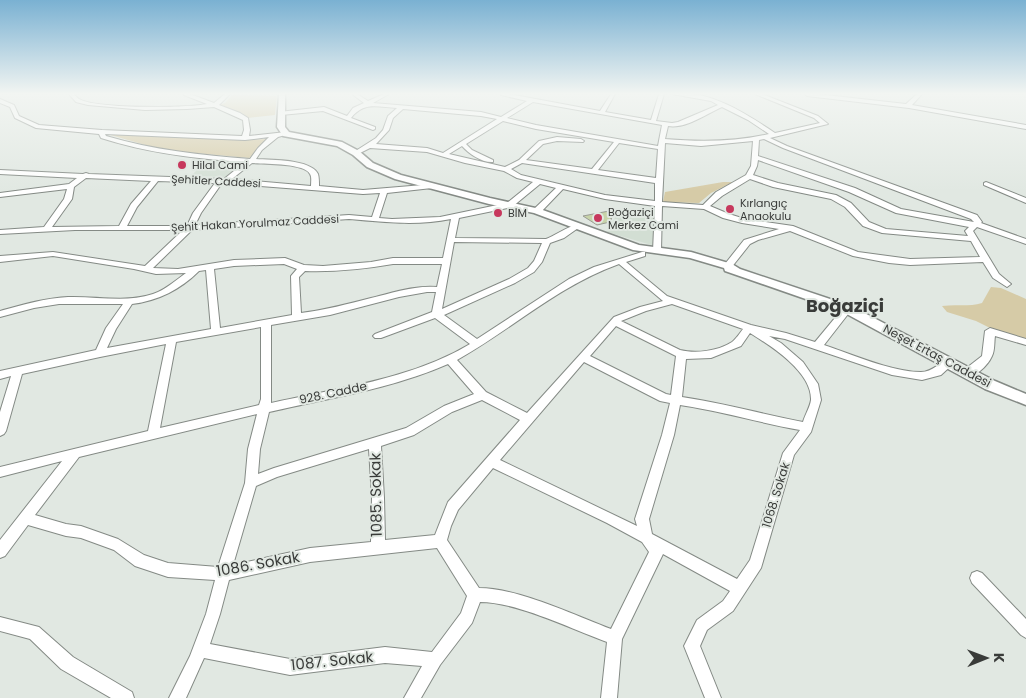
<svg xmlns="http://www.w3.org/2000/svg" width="1026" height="698" viewBox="0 0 1026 698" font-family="Poppins,sans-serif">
<rect width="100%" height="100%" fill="#e1e8e2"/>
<path fill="#d2ded3" d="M208 159 245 161 226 177 191 176Z
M619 210 654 216 655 246 607 232Z"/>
<path fill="#d6cba7" d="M232 95 277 96 275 115 248 118 238 112 219 105 225 103Z
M107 134 233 140 270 139 249 158 163 150Z
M723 182H733L711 193 699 203 663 202 665 192Z
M991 287 1001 288 1026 299V340L994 330 976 321 947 312 942 306C955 304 969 307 982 303Z"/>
<path fill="#c7d3a9" stroke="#9a9c95" d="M609 211 615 216 609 217 612 219 608 220 610 222 597 225 583 216Z"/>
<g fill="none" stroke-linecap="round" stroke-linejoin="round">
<defs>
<path id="minor" d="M69 94H74C75 95 77 98 79 99 96 109 186 108 207 104L184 95V94H190L214 103 225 94H230L219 105 240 113 248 118 250 130 249 136 286 132 289 134 278 137 262 150 256 159C271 160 311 159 318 174 319 177 319 183 319 186L363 190 435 184 436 186 432 188 387 193 379 218 392 219 440 217 507 203 533 182 517 178 504 171 465 163 427 152 370 148 358 154H354V152L376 138 383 130 388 116 397 108C378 107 364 101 351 118L375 127V129L373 130 323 111 281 115 278 113 279 112 324 107 347 116 353 108 364 103 352 94H357L368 101 384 94H389L373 103 481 112 501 117 527 101 501 95V94H509L600 111 611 94H615L605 112 651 120 659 94H664L656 121 672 123 678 122 718 105 711 101 672 94C709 89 745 113 775 133L820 123 814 118 755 94H762L818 116 828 124 770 138 787 146 977 215 982 222 981 223 1026 239V244L977 227 973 231 999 274 1011 284 1007 287 993 278 983 262 910 265 889 263 853 256 790 231 758 240 750 244 731 268H725V264L744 240 779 229 742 223 723 218 704 209 662 206 661 251 657 253 653 251 655 206 605 199 563 189 540 213H537L533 211 534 209 556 188 540 184 512 207 459 218 455 238 546 239C556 235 572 224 580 224L581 226 564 238 550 243 542 262 534 272 515 283 444 315 477 339 569 279 594 267 642 252H645V256L626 262 667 296 751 325 786 333 815 342 844 307 847 306 852 309 824 345C851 354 892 372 921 372 933 372 939 362 949 359L954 363 941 375 922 380 892 375 785 339 769 336 781 343 803 362 818 384 821 400 811 432 794 455 761 568 733 611 707 630 700 646 721 698H705L684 646 697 620 723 601 730 591 663 554 622 639 617 698H601L607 642C571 629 517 602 480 602L472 623 440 665 421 698H404L422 666 385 663 290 675 204 658 186 698H169L190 656 206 614 215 580 168 577 135 566 114 550 81 538 66 536 28 525 5 556 0 558V540L62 461 0 477V467L148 431 166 344 100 357 22 374 6 431 4 434 0 436V412L11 376 0 379V371L96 350 106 328 123 304H59L34 308 0 317V311C22 305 45 298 68 297 96 296 126 303 153 294 165 290 175 281 186 273L156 274 134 269 53 256 0 262V256L53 252 145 266 183 230H75L0 234V230L44 227 64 199 67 189 0 197V193L69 184 77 178 0 174V170L83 174 86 173 89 174 224 179 245 162C196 159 148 153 101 138L99 134 36 128 15 118 10 107 0 103V99L14 105 19 116 39 125 102 130 242 136 244 130 243 120 214 107 187 109 145 110 88 105 76 102ZM533 102 662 125 658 146 536 125 507 118ZM722 107 748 120 769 134C735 142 700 142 665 139L668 126C686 129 706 114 722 107ZM403 109 481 116 497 119 443 153 427 148 376 144 389 130 393 118ZM503 121 536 129 614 142 592 169 526 160 543 144 557 141 583 142 584 141 581 139 557 137 539 141 519 160 505 167 449 154 462 146C469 154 483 163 493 162V160L472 150 466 144ZM105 134 245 140 269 137 258 148 250 159C201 155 153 150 106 136ZM764 139 783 148 971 219 974 222 901 209 855 188 758 156 759 140ZM753 141 751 166 746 175 716 192 703 205 662 202 665 143 701 146ZM619 143 658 149 656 178 598 170ZM758 160 849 192 896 213 969 227 965 231 968 236 886 229 869 222 851 203 836 195 778 183 753 175 757 166ZM252 163C264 164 305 163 310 174 312 177 311 182 311 186L232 179ZM522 163 655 183V201L605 195 521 175 511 169ZM86 178 151 181 131 204 119 226 52 227 72 199 74 187ZM750 179 773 187 831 199 845 207 863 226 882 233 971 241 980 257 910 259 858 252 793 226 745 219 729 214 710 206 722 196ZM158 181 215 183 193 213 187 226H127L137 207ZM222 183 363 194 380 193 372 217 349 215 195 225 201 213ZM349 219C383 222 417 226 451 219L443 258H393L371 262 323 266 304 265 285 258 234 260 178 269 153 268 192 230ZM454 242 542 243 534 261 528 268 509 279 442 309ZM284 264 297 269 291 276 292 315 220 328 214 269 234 266ZM393 264H442L437 287C415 285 392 293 371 298 348 304 325 310 301 313L299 277 305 271C335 272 364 269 393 264ZM619 264 663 301 640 307 614 317 527 413 486 392 457 360C512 329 558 286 619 264ZM206 270 211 329 107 348 116 329 132 304C158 301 181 289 199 271ZM427 292H436L432 312 375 334 373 336 375 338H381L435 318 470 344C410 380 337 388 271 403V325L330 315 399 297ZM672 304 743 329C740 333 736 339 732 342 718 351 696 354 680 350L621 321 646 311ZM616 326 676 356 671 395 666 394 590 356ZM261 327V399L259 405 160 428 176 342ZM750 333C771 346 812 372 811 400 810 407 805 415 803 422 762 414 723 403 682 397L686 359 711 358 741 346ZM584 362 660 401 670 403 662 435 635 519 637 526 500 460ZM448 364 474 394 444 406 406 428 274 468 258 474 260 449 269 412C329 398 391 389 448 364ZM482 400 520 420 448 502 435 535 385 540 384 498 381 446 414 435 452 412ZM680 405C721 411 760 423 800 430L783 453 750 560 737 579 652 534 649 519 674 435ZM257 414 248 449 245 483 218 567 168 563 144 555 118 539 81 526 66 524 35 515 79 457ZM369 449 372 498 371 542 310 548 233 565 256 486 277 477ZM493 468 607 523 642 542 649 552 611 629C574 615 518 588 479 588L447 540 451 526 458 510ZM437 548 467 596 461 613 432 652 385 647 290 659 210 644 220 614 229 580 310 562Z
M805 94H817L906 104 917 94H922L912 105 1026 125V129L909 108 807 96Z
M986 182 1026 198V203L984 185V183Z
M990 328 1026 339V345L995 336C994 342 995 350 992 356 988 365 975 379 964 376L963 373 964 370 982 356 985 331Z
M977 571 982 573 1026 619V638L1021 635 972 583 970 578 972 573Z
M0 617 39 627 73 657 132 692 134 698H111L61 669 30 639 0 631Z"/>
<path id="major" d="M279 94H285V127L289 132 342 142 359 151 373 163 401 175 490 198 540 209 639 245 691 252 732 264 740 269 851 306 995 381 1026 394V405L985 389 843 312 725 271 724 268 690 258 633 250 534 213 489 204 395 179 367 167 353 155 337 146 283 136 277 127Z"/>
</defs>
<use href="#minor" stroke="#848a85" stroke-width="2"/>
<use href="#major" stroke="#848a85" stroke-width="3"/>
<use href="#minor" fill="#fff" fill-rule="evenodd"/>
<use href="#major" fill="#fff" fill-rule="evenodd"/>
</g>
<linearGradient id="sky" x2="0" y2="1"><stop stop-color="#7ab1d2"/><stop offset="0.49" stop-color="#f2f5f2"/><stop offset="1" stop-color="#f2f5f2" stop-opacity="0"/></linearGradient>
<rect width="1026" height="191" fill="url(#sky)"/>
<g fill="#c7385d" stroke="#e1e8e2" stroke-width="2">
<circle cx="182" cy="165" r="5"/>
<circle cx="730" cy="209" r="5"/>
<circle cx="498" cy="213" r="5"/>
<circle cx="598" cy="218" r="5"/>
</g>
<g text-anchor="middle" stroke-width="4" stroke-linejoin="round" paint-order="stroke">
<g font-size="11" fill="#393b39" stroke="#e1e8e2" text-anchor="start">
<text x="192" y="169">Hilal Cami</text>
<text x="740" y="207">Kırlangıç<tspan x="740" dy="13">Anaokulu</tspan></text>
<text x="608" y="216">Boğaziçi<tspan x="608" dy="13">Merkez Cami</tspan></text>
<text x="508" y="217">BİM</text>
</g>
<g font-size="11" fill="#393b39" stroke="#e1e8e2">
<text transform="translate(216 181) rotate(3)" y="4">Şehitler Caddesi</text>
<text transform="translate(255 223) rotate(-3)" y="4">Şehit Hakan Yorulmaz Caddesi</text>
</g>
<g font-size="12" fill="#393b39" stroke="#e1e8e2">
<text transform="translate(937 356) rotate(28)" y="4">Neşet Ertaş Caddesi</text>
<text transform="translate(333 393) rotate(-12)" y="4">928. Cadde</text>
<text transform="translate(776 495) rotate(-73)" y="4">1068. Sokak</text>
</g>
<g font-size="15" fill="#393b39" stroke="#e1e8e2">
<text transform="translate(376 495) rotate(-91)" y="5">1085. Sokak</text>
<text transform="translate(258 564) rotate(-10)" y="5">1086. Sokak</text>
<text transform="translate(332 661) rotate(-6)" y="5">1087. Sokak</text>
</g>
<g font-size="18" font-weight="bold" fill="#393b39" stroke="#e1e8e2">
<text x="845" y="312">Boğaziçi</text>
</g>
</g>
<g transform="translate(986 658) rotate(89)" stroke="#e1e8e2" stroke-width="4" paint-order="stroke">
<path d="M0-4L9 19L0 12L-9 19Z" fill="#393b39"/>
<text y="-8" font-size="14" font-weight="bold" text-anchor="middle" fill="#393b39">K</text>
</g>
</svg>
